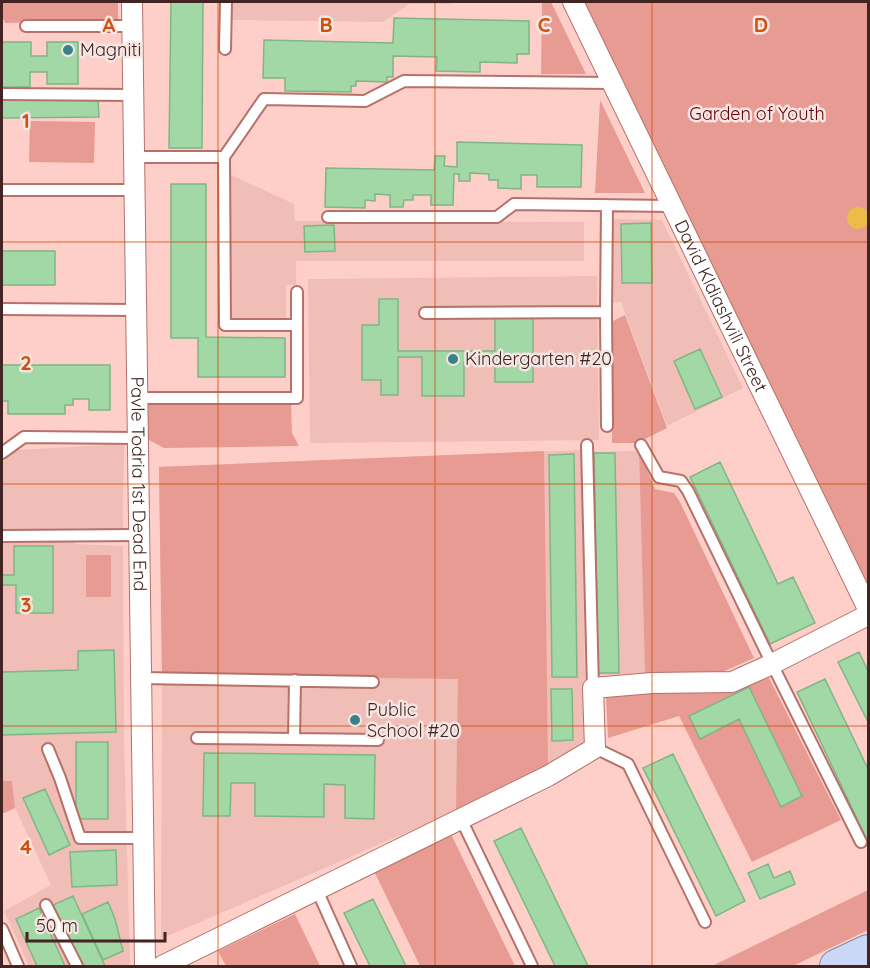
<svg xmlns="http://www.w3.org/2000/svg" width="870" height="968" viewBox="0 0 870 968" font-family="Quicksand,sans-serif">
<rect width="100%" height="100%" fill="#fecfc9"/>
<path fill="#f0bdb7" d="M228 2H451V4H409L383 22 227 20Z
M229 174 294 204 295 221 584 222V261H296V285H286V318H229Z
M610 219 662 220 743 388 667 426 621 302 609 303Z
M597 276 599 440 310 443 308 279Z
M124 444 123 530 76 528 75 544 123 546 124 735 130 964 125 966H29L4 911 51 885 15 808 12 781H2V463L17 450Z
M581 450 586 745 456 811 161 939 162 675 159 467Z
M639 451 645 674 596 675 591 452Z"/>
<path fill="#e79b92" d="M2 2H118V20L5 23 2 16Z
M542 2H551L586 74H541Z
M580 2H868V597Z
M600 100 645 193H595Z
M30 121 95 122 94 163 29 162Z
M625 315 667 428 637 443H612L613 321Z
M147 403H291L292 433 299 446 164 448 147 439Z
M544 451 548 765 456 811 458 679 162 675 159 467Z
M639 451 655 489 674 493 680 502 754 658 718 674H645Z
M86 555H111V597H86Z
M767 674 841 820 752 862 679 716 608 738 606 697Z
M2 781H12L15 808 2 814Z
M450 832 515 966H420L373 869Z
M868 890V930L793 966H712Z
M295 914 320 966H226L218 951Z"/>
<path fill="#ebbc47" d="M847 218a11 11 0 1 1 22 0a11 11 0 1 1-22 0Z"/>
<path fill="#a1d8a6" stroke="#80b585" stroke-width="1.5" d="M171 2H203L202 148H169Z
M394 18 529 21V54H517V63L480 62V72L436 71 437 57 393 56V77H387V82L356 81V86H351V92L285 91V78H263L264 40 393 43Z
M2 42H31V56H47V42H78V84H47V72H30V87H2Z
M98 98 99 117 2 118V99Z
M457 142 582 145 581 187H537V175H521V189L498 188V180H489V174L470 173V181H459V174H454L453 205H431V195H413V200H404L403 207H390V195L375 194V201L365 200V208L325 207 326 168 434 170 435 156H445L444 166 457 167Z
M171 184H206V337L285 338V377H198V338H171Z
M651 223 652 283H622L621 224Z
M334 225 335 251 305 252 304 226Z
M2 251H55V285H2Z
M379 299H398V351H495V317H533V382H495V362H464V396H422V357H398V395H381V380H362V325H379Z
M700 349 722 397 695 409 674 361Z
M2 365H110V410H89V399H73V405H65V414H8V401H2Z
M594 453H615L619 673H598Z
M574 454 577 677H552L549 455Z
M720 462 778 584 793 577 815 623 770 644 690 477Z
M14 546H53V613H16V585H2V575H14Z
M114 650 116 732 2 735V672L78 670V651Z
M859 652 868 671V722L838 662Z
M825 679 868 769V842L797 692Z
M749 687 802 796 781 807 739 719 700 739 689 716Z
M551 689H572L573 740 552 741Z
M76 742H108V819H76Z
M204 753 375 755 374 819 345 818V785L324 784V817L255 816V783H231L230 816H203Z
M673 754 745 901 716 916 643 768Z
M45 789 70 845 49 855 23 798Z
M521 828 588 966H555L494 841Z
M116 850 117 885 72 887 70 852Z
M768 864 774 878 790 871 795 884 760 899 748 873Z
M73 896 105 966H81L53 905Z
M373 899 406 966H370L344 913Z
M108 902 115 919 123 951 103 960 82 914Z
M39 908 65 966H37L16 919Z"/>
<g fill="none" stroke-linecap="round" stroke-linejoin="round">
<defs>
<path id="service" d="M26 26H132
M225 49 226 2
M2 94 133 95
M134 157H224L225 325H297V398H137
M224 157 264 99 365 101 404 81 613 83
M2 190H135
M607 205 606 312 607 426
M328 217H497L514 204 672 206
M297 292V325
M2 309 136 310
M425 313 606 312
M587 445 593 688
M641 445 659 477 681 481 688 491 772 664 861 842
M2 453 24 437 138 438
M2 536 139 535
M141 678 373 682
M197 738 294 739 295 680
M294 739 378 740
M595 748 628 764 705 922
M48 749 60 778 80 838H143
M461 819 532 966
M317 890 351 966
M46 905 77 966
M2 929 18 966"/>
<g id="minor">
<path id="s1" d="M132 2 145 966"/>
<path id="s2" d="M573 2 868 609"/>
<path d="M162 966 548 776 595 748 593 688 652 683 732 682 772 664 868 615"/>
</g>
<path id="primary" d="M836 966 868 951"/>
</defs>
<use href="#service" stroke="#b67169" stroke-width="14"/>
<use href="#minor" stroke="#b67169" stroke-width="22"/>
<use href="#primary" stroke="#8488a8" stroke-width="34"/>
<use href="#service" stroke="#fff" stroke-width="10"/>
<use href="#minor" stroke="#fff" stroke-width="20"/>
<use href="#primary" stroke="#cbd7f6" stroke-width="32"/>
</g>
<path fill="none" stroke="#cf510f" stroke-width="1.5" stroke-opacity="0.55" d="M218 2V966M435 2V966M652 2V966M2 242H868M2 484H868M2 726H868"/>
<g fill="#3a818a" stroke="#f5e5e3" stroke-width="2">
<circle cx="68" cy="50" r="6"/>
<circle cx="453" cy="359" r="6"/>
<circle cx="355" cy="720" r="6"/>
</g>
<g text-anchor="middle" stroke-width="5" stroke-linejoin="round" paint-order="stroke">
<g font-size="18" fill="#422522" stroke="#f5e5e3" text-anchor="start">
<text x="80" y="56">Magniti</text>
<text x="465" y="365">Kindergarten #20</text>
<text x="367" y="716">Public<tspan x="367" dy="21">School #20</tspan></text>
</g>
<g font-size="18" fill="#6c0007" stroke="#f5e5e3">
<text x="757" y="120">Garden of Youth</text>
</g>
<g font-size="18" fill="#422522" stroke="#f5e5e3">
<text dy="6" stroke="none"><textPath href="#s2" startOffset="338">David Kldiashvili Street</textPath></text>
<text dy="6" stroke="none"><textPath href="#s1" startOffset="482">Pavle Todria 1st Dead End</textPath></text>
</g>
</g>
<g font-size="20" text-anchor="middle" font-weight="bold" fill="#cf510f" stroke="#f5e5e3" stroke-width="5" stroke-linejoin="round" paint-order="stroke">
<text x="109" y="32">A</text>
<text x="326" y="32">B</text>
<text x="544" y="32">C</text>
<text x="761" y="32">D</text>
<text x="26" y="128">1</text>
<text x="26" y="370">2</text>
<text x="26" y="612">3</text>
<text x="26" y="854">4</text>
</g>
<rect width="870" height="968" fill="none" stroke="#422522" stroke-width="6"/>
<path d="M27 932v9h138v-9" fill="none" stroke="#422522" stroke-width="3"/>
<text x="36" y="932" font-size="18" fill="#422522" stroke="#f5e5e3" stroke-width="4.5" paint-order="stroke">50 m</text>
</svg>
